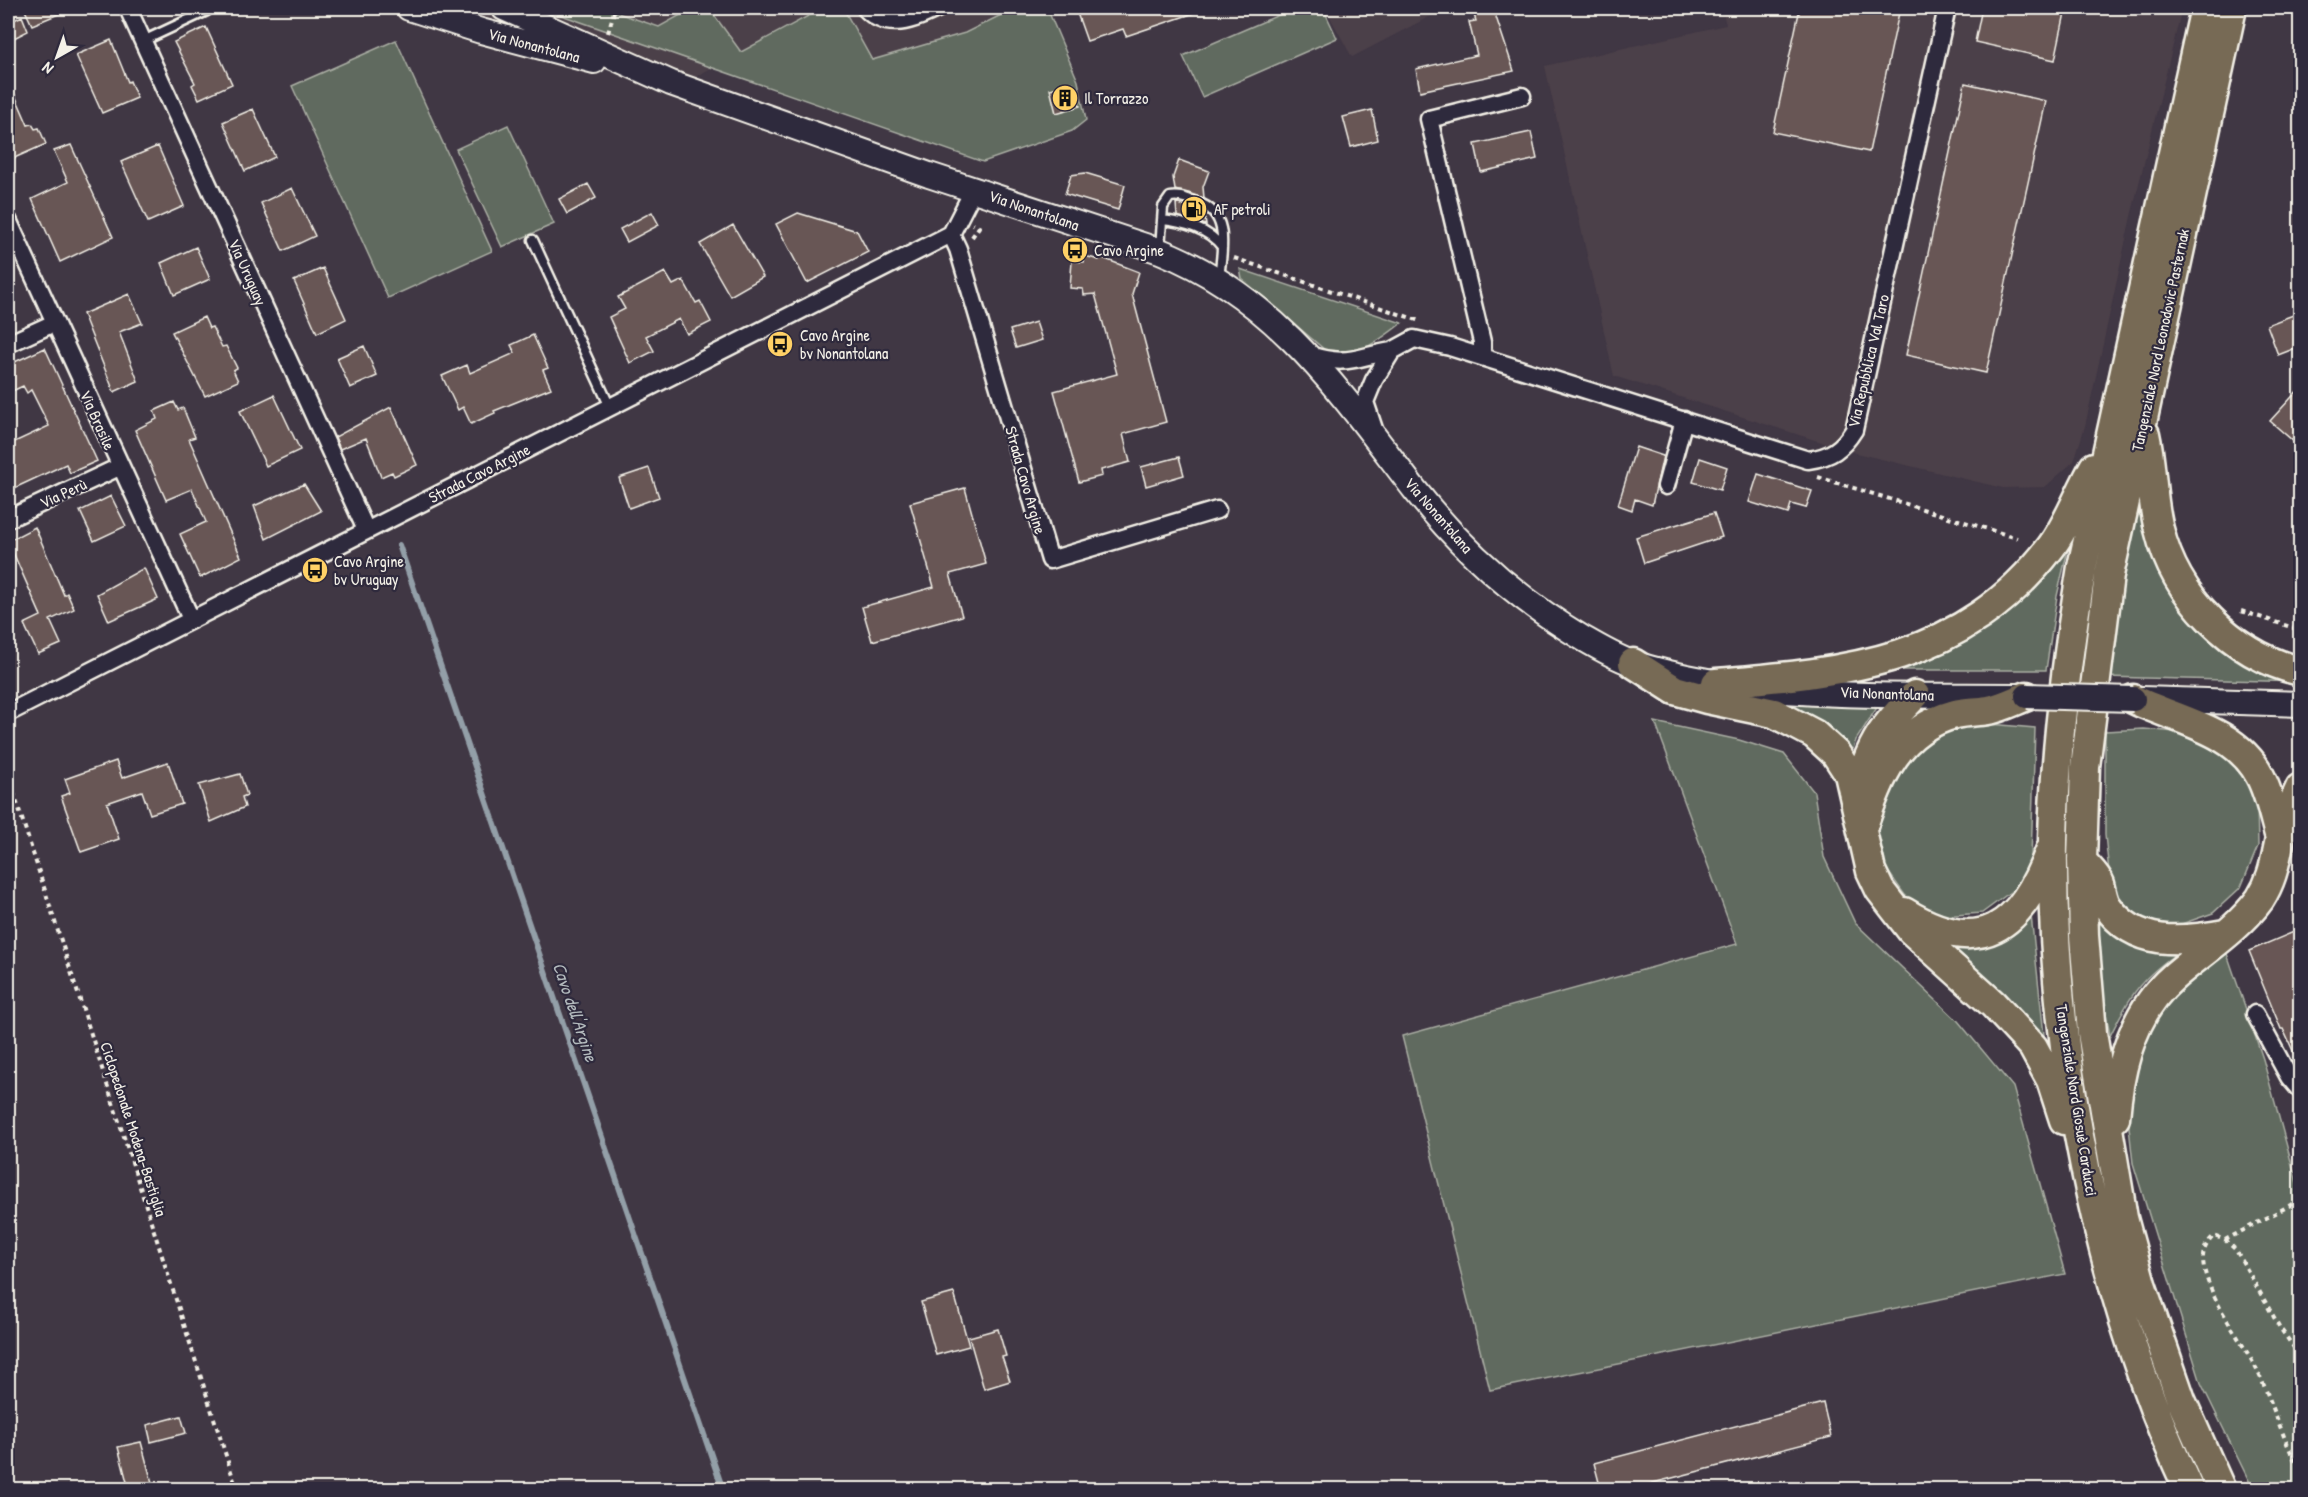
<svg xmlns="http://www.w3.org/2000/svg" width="2308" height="1497" viewBox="0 0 2308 1497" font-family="'Patrick Hand',sans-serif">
<rect width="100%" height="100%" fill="#403744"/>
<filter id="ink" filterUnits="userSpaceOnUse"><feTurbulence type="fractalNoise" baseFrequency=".0167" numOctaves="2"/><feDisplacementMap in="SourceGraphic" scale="12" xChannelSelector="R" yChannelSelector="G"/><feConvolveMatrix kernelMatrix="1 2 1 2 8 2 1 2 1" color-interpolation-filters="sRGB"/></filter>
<g filter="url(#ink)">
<path fill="#4c4049" d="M457 8H823L676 87 531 32Z
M843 8H1015L965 33 872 60Z
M1325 8H1446L1352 57Z
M1722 8H2182L2131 216 2085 426 2074 461 2045 487 2003 488 1856 453 1614 376 1545 66 1726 25Z"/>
<path fill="#616b5f" stroke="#aaaea4" stroke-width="1.5" d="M541 8H603L659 27 693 8H709L741 52 823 8H843L872 60 965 33 1015 8H1047L1078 81 1086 120 1072 131 983 162Z
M1295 8H1323L1337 38 1202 97 1183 56Z
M396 40 492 251 388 298 292 86Z
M508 125 554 224 502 247 456 149Z
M1240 269 1402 323C1375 343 1360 358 1325 350L1242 279Z
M2137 488 2147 540 2189 609 2300 682 2105 677Z
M2077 511 2057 596 2046 670H1862L1991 611Z
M1787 705 1878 706 1856 740 1849 760Z
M1956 721 2035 728 2031 859 2017 887 1982 913 1942 916 1907 898 1882 863 1871 819 1902 753Z
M1655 722 1739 740 1784 754 1814 792 1824 857 1855 923 1958 1021 2013 1087 2065 1274 1490 1390 1402 1036 1737 944Z
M2144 729 2197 734 2231 757 2257 800 2258 846 2241 887 2213 913 2173 927 2135 917 2111 890 2105 835V731Z
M2030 906 2045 1044 1923 929 1949 938Z
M2097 910 2184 948C2142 977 2132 991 2110 1036L2101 984Z
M2224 945 2263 1059 2300 1194V1340L2293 1345 2300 1356V1489H2253L2201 1383 2133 1163 2125 1091 2145 1028 2178 984Z"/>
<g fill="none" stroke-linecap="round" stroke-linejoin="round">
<path stroke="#939fa8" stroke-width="6" d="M399 545 723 1490"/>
</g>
<path fill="#685655" stroke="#f4f1e8" stroke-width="1.5" d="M24 8H73L32 25Z
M1093 8H1202L1203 10 1126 36 1123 29 1087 41 1077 13Z
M1472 8H1493L1514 71 1420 91 1416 69 1477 55 1469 22 1476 21Z
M1800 8H1900L1869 152 1773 132Z
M1982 8H2066L2055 60 1975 42Z
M22 16 28 31 8 41V23Z
M206 27 232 84 199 99 192 85 195 83 174 42Z
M111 40 128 82 130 81 137 98 102 113 76 55Z
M8 79 28 125 32 124 35 129 39 128 46 144 12 159 8 149Z
M1073 83 1080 106 1056 113 1050 89Z
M1965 83 2046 101 1986 373 1906 355Z
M253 109 275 157 245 171 223 122Z
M1372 110 1378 140 1351 147 1343 117Z
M1531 132 1537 159 1481 172 1475 144Z
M71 145 113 237 60 262 32 199 68 182 54 151Z
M158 146 184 206 148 222 121 162Z
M1179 160 1209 171 1203 187 1204 198 1175 190 1173 177Z
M1085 173 1125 185 1118 210 1065 194 1071 175Z
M588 184 596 198 567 214 559 199Z
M292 188 315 236 283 251 261 203Z
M1176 203 1204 213 1206 225 1177 216Z
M652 212 659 225 627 242 620 229Z
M798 213 857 231 868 252 807 283 776 224Z
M733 225 763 277 730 296 700 244Z
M196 247 210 279 174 295 161 263Z
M1085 256 1099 260 1100 257 1139 272 1132 294 1166 422 1123 434 1130 462 1101 470 1102 476 1079 482 1054 391 1117 374 1095 294 1084 295 1083 289 1070 288 1072 261 1084 262Z
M323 268 346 319 317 333 294 281Z
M665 272 673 285 683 280 696 303 700 301 711 322 687 334 679 319 646 336 654 351 630 363 609 317 625 309 618 297Z
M129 294 142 323 119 332 138 381 114 392 83 314Z
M2301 312V346L2278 355 2267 325Z
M204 317 209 328 212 327 222 347 226 346 237 368 233 370 238 381 205 396 172 332Z
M1036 322 1042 340 1016 348 1010 330Z
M533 335 548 368 543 370 551 388 494 411 495 413 471 424 463 407 458 410 442 376 467 365 470 373 515 353 511 345Z
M364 346 377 376 350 388 337 358Z
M45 348 97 461 70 473 66 464 8 491V445L49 426 31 390 27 393 23 386 8 393V365Z
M2301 387V448L2270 421Z
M274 395 300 450 266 466 240 411Z
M174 402 178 410 183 408 195 437 189 439 241 557 200 578 180 534 206 522 192 489 166 500 135 430 157 419 154 411Z
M391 407 417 465 394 476 392 472 381 477 366 438 340 449 335 437Z
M1636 447 1663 456 1652 505 1635 499 1632 510 1618 505Z
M1179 457 1184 475 1146 486 1141 467Z
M1700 458 1727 467 1720 490 1693 482Z
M649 468 659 497 629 508 619 478Z
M1758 474 1812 491 1806 508 1791 504 1788 514 1749 502Z
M304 484 321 511 266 539 254 506Z
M965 488 986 564 950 574 962 616 872 641 862 607 934 587 910 503Z
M111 496 126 526 94 541 80 511Z
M1714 513 1722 537 1644 563 1636 537Z
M35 527 64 595 67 593 74 609 50 620 61 644 38 654 24 624 41 616 8 541Z
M144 568 158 599 109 621 97 594Z
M116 761 122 778 168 762 182 804 150 814 142 791 107 803 119 839 81 852 61 796 70 793 65 779Z
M240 774 247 795 242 797 245 807 211 822 199 785Z
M2301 929V1012L2300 1066 2283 1029H2281L2249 951Z
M954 1293 969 1346 936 1355 921 1302Z
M998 1329 1006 1356 1002 1357 1010 1381 984 1389 969 1337Z
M1823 1403 1831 1437 1626 1490H1601L1594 1463Z
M181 1416 186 1433 151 1442 147 1425Z
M141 1442 154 1490H129L118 1447Z"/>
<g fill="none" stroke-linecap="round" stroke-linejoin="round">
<defs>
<path id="service" d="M651 8H655
M143 41 207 11 205 8
M2299 57 2300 56
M1162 220C1183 222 1209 229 1222 247
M533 240 610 407
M1160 248 1163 207 1170 197C1180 195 1187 199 1197 202 1231 213 1222 250 1219 278"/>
<path id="minor" d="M865 8C887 32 913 20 939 8
M130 13 366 530
M8 220 191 619
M951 234 958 249 1050 560 1217 510
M8 344 54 323
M1392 351 1414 339 1450 347 1808 460C1831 457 1842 449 1854 430L1947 8
M1309 355C1348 367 1355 357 1392 351L1374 380 1365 402 1374 429
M1482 357V342L1429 119 1522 96
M1666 486 1684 420
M8 519 119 467
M8 713 951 234 974 189
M2255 1014 2289 1077 2300 1090"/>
<path id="secondary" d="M409 8 481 31 594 61
M504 8 671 83 929 175 1160 251C1277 297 1342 395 1415 490 1462 550 1519 600 1584 639 1600 648 1618 659 1635 664 1757 701 1892 695 2019 696
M2142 699 2300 704"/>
<path id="trunk" d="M2145 434C2152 465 2151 498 2159 529 2175 597 2233 655 2300 671
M1633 663 1675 690 1707 699 1774 713 1814 734 1836 754 1849 774 1871 871 1880 890 1911 930 1993 1004 2033 1047 2051 1080 2064 1120
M1716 683C1848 672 1963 662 2051 547 2069 523 2079 493 2094 467
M2133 699C2176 720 2236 729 2260 776 2270 795 2274 817 2280 838
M1856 797C1869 747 1879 731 1915 695
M1863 826C1880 776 1898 729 1955 714 1966 711 1977 712 1988 710 2001 708 2014 701 2027 696
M2083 862C2089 869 2097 876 2100 884 2102 891 2103 900 2107 906 2135 947 2182 942 2225 934
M1904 912C1980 959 2021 928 2050 851
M2115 1118C2119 1068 2132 1013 2172 978 2201 952 2237 931 2260 899 2273 879 2275 861 2280 839 2284 822 2293 804 2300 788
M2189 1490C2099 1298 2050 1052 2053 840 2055 749 2067 657 2082 567L2205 8
M2221 1490 2181 1400 2141 1284 2123 1218 2092 1033 2084 936 2082 860 2085 767 2109 575 2232 8"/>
</defs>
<use href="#service" stroke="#f4f1e8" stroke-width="13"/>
<use href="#minor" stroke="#f4f1e8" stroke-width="21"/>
<use href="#secondary" stroke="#f4f1e8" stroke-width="28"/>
<use href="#trunk" stroke="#f4f1e8" stroke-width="33"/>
<path stroke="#f4f1e8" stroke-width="4" stroke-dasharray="4.5 4.5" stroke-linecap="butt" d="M608 33 615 8
M972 237 979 227 973 224
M1234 258 1420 321
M1818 477 2017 538
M2241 611 2300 630
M8 775 237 1490
M2225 1240 2300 1200
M2300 1356 2280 1328 2236 1250 2225 1240 2214 1236C2208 1241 2204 1248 2203 1256 2202 1291 2243 1341 2258 1372 2273 1404 2283 1440 2300 1470"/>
<use href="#service" stroke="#2f2a3d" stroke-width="8"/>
<use href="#minor" stroke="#2f2a3d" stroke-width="16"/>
<use href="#secondary" stroke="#2f2a3d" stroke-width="24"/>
<use href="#trunk" stroke="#776a54" stroke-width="28"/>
<defs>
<path id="secondary-bridge" d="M2027 696 2133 699"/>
</defs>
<use href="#secondary-bridge" stroke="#f4f1e8" stroke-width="28" stroke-linecap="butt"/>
<use href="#secondary-bridge" stroke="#2f2a3d" stroke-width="24"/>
</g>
</g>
<defs>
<symbol id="building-disc" viewBox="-11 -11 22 22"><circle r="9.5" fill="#ffd166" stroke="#2f2a3d"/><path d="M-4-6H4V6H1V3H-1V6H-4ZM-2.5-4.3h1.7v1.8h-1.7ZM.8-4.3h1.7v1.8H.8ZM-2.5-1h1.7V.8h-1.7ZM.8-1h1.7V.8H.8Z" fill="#111"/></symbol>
<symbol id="fuel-disc" viewBox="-11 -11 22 22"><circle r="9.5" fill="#ffd166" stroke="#2f2a3d"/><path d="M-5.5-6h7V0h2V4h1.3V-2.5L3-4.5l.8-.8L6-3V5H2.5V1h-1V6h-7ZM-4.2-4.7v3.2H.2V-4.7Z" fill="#111"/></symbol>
<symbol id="bus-disc" viewBox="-11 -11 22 22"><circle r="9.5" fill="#ffd166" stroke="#2f2a3d"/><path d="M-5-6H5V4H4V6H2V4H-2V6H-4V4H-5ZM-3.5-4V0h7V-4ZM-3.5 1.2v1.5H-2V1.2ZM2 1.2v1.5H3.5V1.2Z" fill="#111"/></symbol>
</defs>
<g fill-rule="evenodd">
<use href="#building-disc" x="1050" y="83" width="30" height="30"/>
<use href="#fuel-disc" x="1179" y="194" width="30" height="30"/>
<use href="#bus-disc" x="1060" y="235" width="30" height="30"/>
<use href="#bus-disc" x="765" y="329" width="30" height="30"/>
<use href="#bus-disc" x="300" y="555" width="30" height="30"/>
</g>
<g text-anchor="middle" stroke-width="4.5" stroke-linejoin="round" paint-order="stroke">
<g font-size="16" fill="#f4f1e8" stroke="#2f2a3d">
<text transform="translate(534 45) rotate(15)" y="6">Via Nonantolana</text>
<text transform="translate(1034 210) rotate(19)" y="6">Via Nonantolana</text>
<text transform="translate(248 272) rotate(66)" y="6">Via Uruguay</text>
<text transform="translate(2160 340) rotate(-78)" y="6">Tangenziale Nord Leonodovic Pasternak</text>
<text transform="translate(1868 361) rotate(-77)" y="6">Via Repubblica Val Taro</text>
<text transform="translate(98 420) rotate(66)" y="6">Via Brasile</text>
<text transform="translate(479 473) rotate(-27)" y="6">Strada Cavo Argine</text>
<text transform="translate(1026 480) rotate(74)" y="6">Strada Cavo Argine</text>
<text transform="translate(63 493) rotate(-25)" y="6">Via Perù</text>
<text transform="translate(1439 515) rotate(49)" y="6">Via Nonantolana</text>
<text transform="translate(1887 693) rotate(2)" y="6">Via Nonantolana</text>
<text transform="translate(2077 1100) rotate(81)" y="6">Tangenziale Nord Giosuè Carducci</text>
<text transform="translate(134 1129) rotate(72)" y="6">Ciclopedonale Modena-Bastiglia</text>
</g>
<g font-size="16" fill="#f4f1e8" stroke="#2f2a3d" text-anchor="start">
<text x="1084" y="104">Il Torrazzo</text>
<text x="1214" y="215">AF petroli</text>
<text x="1094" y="256">Cavo Argine</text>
<text x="800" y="341">Cavo Argine<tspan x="800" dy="18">bv Nonantolana</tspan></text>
<text x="334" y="567">Cavo Argine<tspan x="334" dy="18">bv Uruguay</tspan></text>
</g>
<g font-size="18" font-style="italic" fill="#b3babd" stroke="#2f2a3d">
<text transform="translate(575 1012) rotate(71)" y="6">Cavo dell'Argine</text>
</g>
</g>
<rect width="2308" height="1497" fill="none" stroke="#2f2a3d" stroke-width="30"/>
<rect x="15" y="15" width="2278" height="1467" fill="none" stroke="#f4f1e8" stroke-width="2" filter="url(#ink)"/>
<g transform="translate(57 57) rotate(220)" stroke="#2f2a3d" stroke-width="4.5" paint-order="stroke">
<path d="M0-4.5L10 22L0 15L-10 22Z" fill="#f4f1e8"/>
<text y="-9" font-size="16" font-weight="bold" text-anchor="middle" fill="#f4f1e8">N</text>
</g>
</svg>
